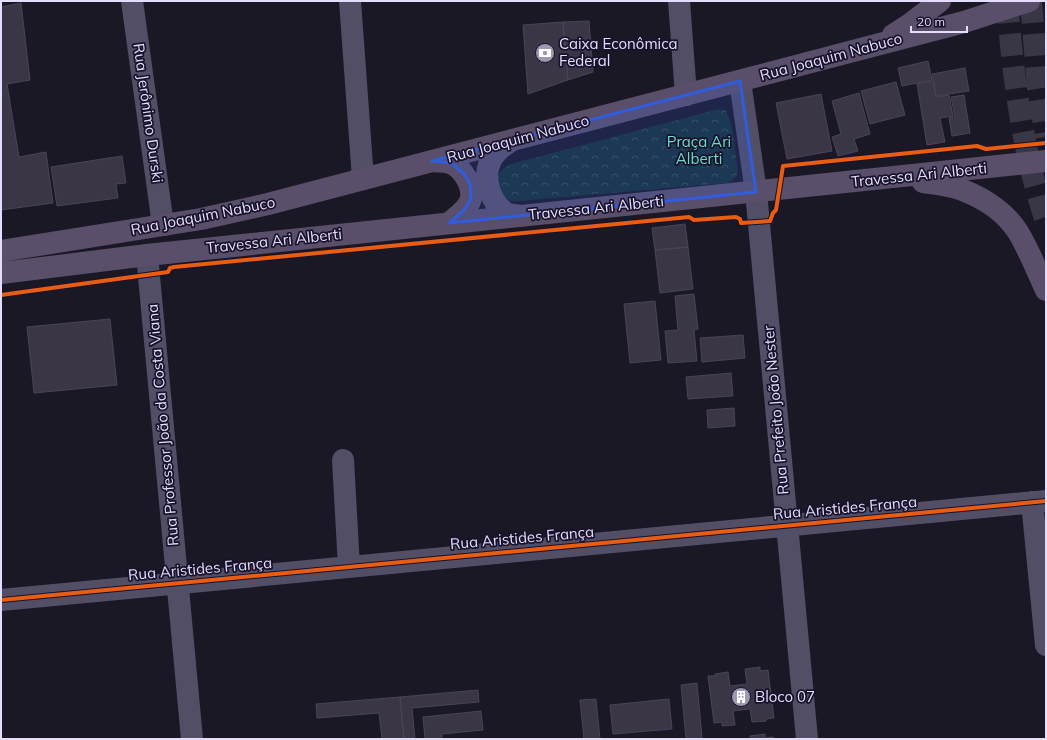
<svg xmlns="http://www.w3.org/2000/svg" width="1047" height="740" viewBox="0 0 1047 740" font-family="Mulish,sans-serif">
<defs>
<pattern id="park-crowns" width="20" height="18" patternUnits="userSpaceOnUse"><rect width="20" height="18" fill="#163033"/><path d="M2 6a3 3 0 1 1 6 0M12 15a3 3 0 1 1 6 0" fill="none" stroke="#384e52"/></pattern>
</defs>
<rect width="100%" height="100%" fill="#1b1825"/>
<path fill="url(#park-crowns)" d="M721 109 726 111 731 122 738 171C736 178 734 181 727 183L519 201H511L503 197 496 180C500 171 503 168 511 164L715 110Z"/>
<path fill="#3b3646" stroke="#484358" d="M21 3 30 80 7 84 19 157 46 152 53 203 1 210V7Z
M589 21 593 72 568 80 563 22Z
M563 22 568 80 528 94 523 25Z
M928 61 932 80 902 86 898 68Z
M965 68 969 91 936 96 932 74Z
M933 81 936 97 949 95 953 116 940 118 945 142 927 145 917 84Z
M896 82 905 115 870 124 861 91Z
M859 93 870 134 854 139 858 151 838 156 832 137 841 134 832 101Z
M821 94 832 151 787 159 776 103Z
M964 95 970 133 952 136 949 118 955 117 951 97Z
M122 156 126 183 116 184 118 198 57 206 51 167Z
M685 224 688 247 655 250 652 228Z
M688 247 693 289 660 293 655 250Z
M694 294 698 329 694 330 697 361 668 363 665 331 678 330 675 296Z
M655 301 661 360 630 363 624 304Z
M110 319 117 385 34 393 27 327Z
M743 335 745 358 702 362 700 338Z
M731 373 733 396 688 399 686 377Z
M734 408 735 426 708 428 707 410Z
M760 667V671L768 670 774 718 766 719V721L752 722 750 709 733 711 735 725 722 726V722L714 723 708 676H715V674L728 672 730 686 747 684 745 669Z
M697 683 702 738 686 739 681 685Z
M478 690 479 702 412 708 415 739H404L400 697Z
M400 697 404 739H382L379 713 317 718 316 704Z
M596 699 600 739H584L580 700Z
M669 699 672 729 613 734 610 705Z
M481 711 483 730 442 734V739H425L423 717Z
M765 734V738L773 737 774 739H751L750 736Z"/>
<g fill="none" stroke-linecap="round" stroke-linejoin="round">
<path stroke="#393646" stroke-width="22" stroke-dasharray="22 11" stroke-linecap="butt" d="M1007 1C1013 75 1022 150 1046 221
M1031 1 1038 88 1046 137"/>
<path stroke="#514e66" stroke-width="22" d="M132 1 163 225
M350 1 363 179
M679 1 686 95
M740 81 756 192 807 739
M147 255 192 739
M343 460 349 567
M1032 502 1046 645
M1 600 1046 501"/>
<path stroke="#5a4f6a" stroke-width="22" d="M893 35 910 24 940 1
M511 141C503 146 495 152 491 160 482 178 490 202 506 213 510 215 516 215 521 216
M432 161C437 162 445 161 450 163 462 167 473 185 471 198 469 209 456 217 449 223
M923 182C937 184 952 185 965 191 985 199 1006 213 1018 232 1029 250 1037 271 1046 290
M1 251 201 219 268 204 964 22 1029 1
M1 273 147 255 1046 161"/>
<defs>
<path id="cycleway" d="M1 295 168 272 170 268 174 267 689 217 694 220 736 217 740 219 741 223 770 221 773 213 776 210 783 166 977 146 986 149 1046 143
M1 600 1046 501"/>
</defs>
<use href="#cycleway" stroke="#18122b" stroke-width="6"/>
<use href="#cycleway" stroke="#e95d12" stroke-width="4"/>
</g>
<path fill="#315cdc" fill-opacity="0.2" stroke="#315cdc" stroke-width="3" stroke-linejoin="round" d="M740 81 756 192 449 223 463 211 471 199 470 184 463 173 451 163 432 161Z"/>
<defs>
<symbol id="bank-disc" viewBox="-11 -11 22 22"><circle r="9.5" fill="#9e98b2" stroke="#18122b"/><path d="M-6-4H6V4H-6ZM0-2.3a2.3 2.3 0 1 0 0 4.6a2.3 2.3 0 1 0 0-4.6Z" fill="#fff"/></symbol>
<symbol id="building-disc" viewBox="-11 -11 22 22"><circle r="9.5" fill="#9e98b2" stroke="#18122b"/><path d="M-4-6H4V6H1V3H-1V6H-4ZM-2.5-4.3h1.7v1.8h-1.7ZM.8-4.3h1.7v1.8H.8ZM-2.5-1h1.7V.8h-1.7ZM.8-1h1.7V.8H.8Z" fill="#fff"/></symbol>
</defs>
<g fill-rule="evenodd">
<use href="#bank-disc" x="534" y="42" width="22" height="22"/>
<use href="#building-disc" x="730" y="686" width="22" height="22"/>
</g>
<g text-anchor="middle" stroke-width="3.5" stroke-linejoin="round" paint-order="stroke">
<g font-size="15" fill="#e4ddfe" stroke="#18122b" text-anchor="start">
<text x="559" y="49">Caixa Econômica<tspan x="559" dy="17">Federal</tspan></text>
<text x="755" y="702">Bloco 07</text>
</g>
<g font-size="15" fill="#e4ddfe" stroke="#18122b">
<text transform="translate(831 57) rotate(-15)" y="5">Rua Joaquim Nabuco</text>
<text transform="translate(148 113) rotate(82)" y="5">Rua Jerônimo Durski</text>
<text transform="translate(518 139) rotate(-15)" y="5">Rua Joaquim Nabuco</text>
<text transform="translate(919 175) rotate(-6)" y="5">Travessa Ari Alberti</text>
<text transform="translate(596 208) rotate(-6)" y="5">Travessa Ari Alberti</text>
<text transform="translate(203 216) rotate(-11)" y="5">Rua Joaquim Nabuco</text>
<text transform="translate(274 241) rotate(-6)" y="5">Travessa Ari Alberti</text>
<text transform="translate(776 410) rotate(-95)" y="5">Rua Prefeito João Nester</text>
<text transform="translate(163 425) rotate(-95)" y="5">Rua Professor João da Costa Viana</text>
<text transform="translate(845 508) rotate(-5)" y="5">Rua Aristides França</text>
<text transform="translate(522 538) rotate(-5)" y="5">Rua Aristides França</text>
<text transform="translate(200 569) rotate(-5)" y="5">Rua Aristides França</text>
</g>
<g font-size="15" fill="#69deca" stroke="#18122b">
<text x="699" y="147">Praça Ari<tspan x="699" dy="17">Alberti</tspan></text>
</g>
</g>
<rect width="1047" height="740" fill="none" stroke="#e4ddfe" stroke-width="4"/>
<path d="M911 26v6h56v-6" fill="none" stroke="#e4ddfe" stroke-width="2"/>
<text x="917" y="26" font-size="12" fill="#e4ddfe" stroke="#18122b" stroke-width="3" paint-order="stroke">20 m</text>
</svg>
